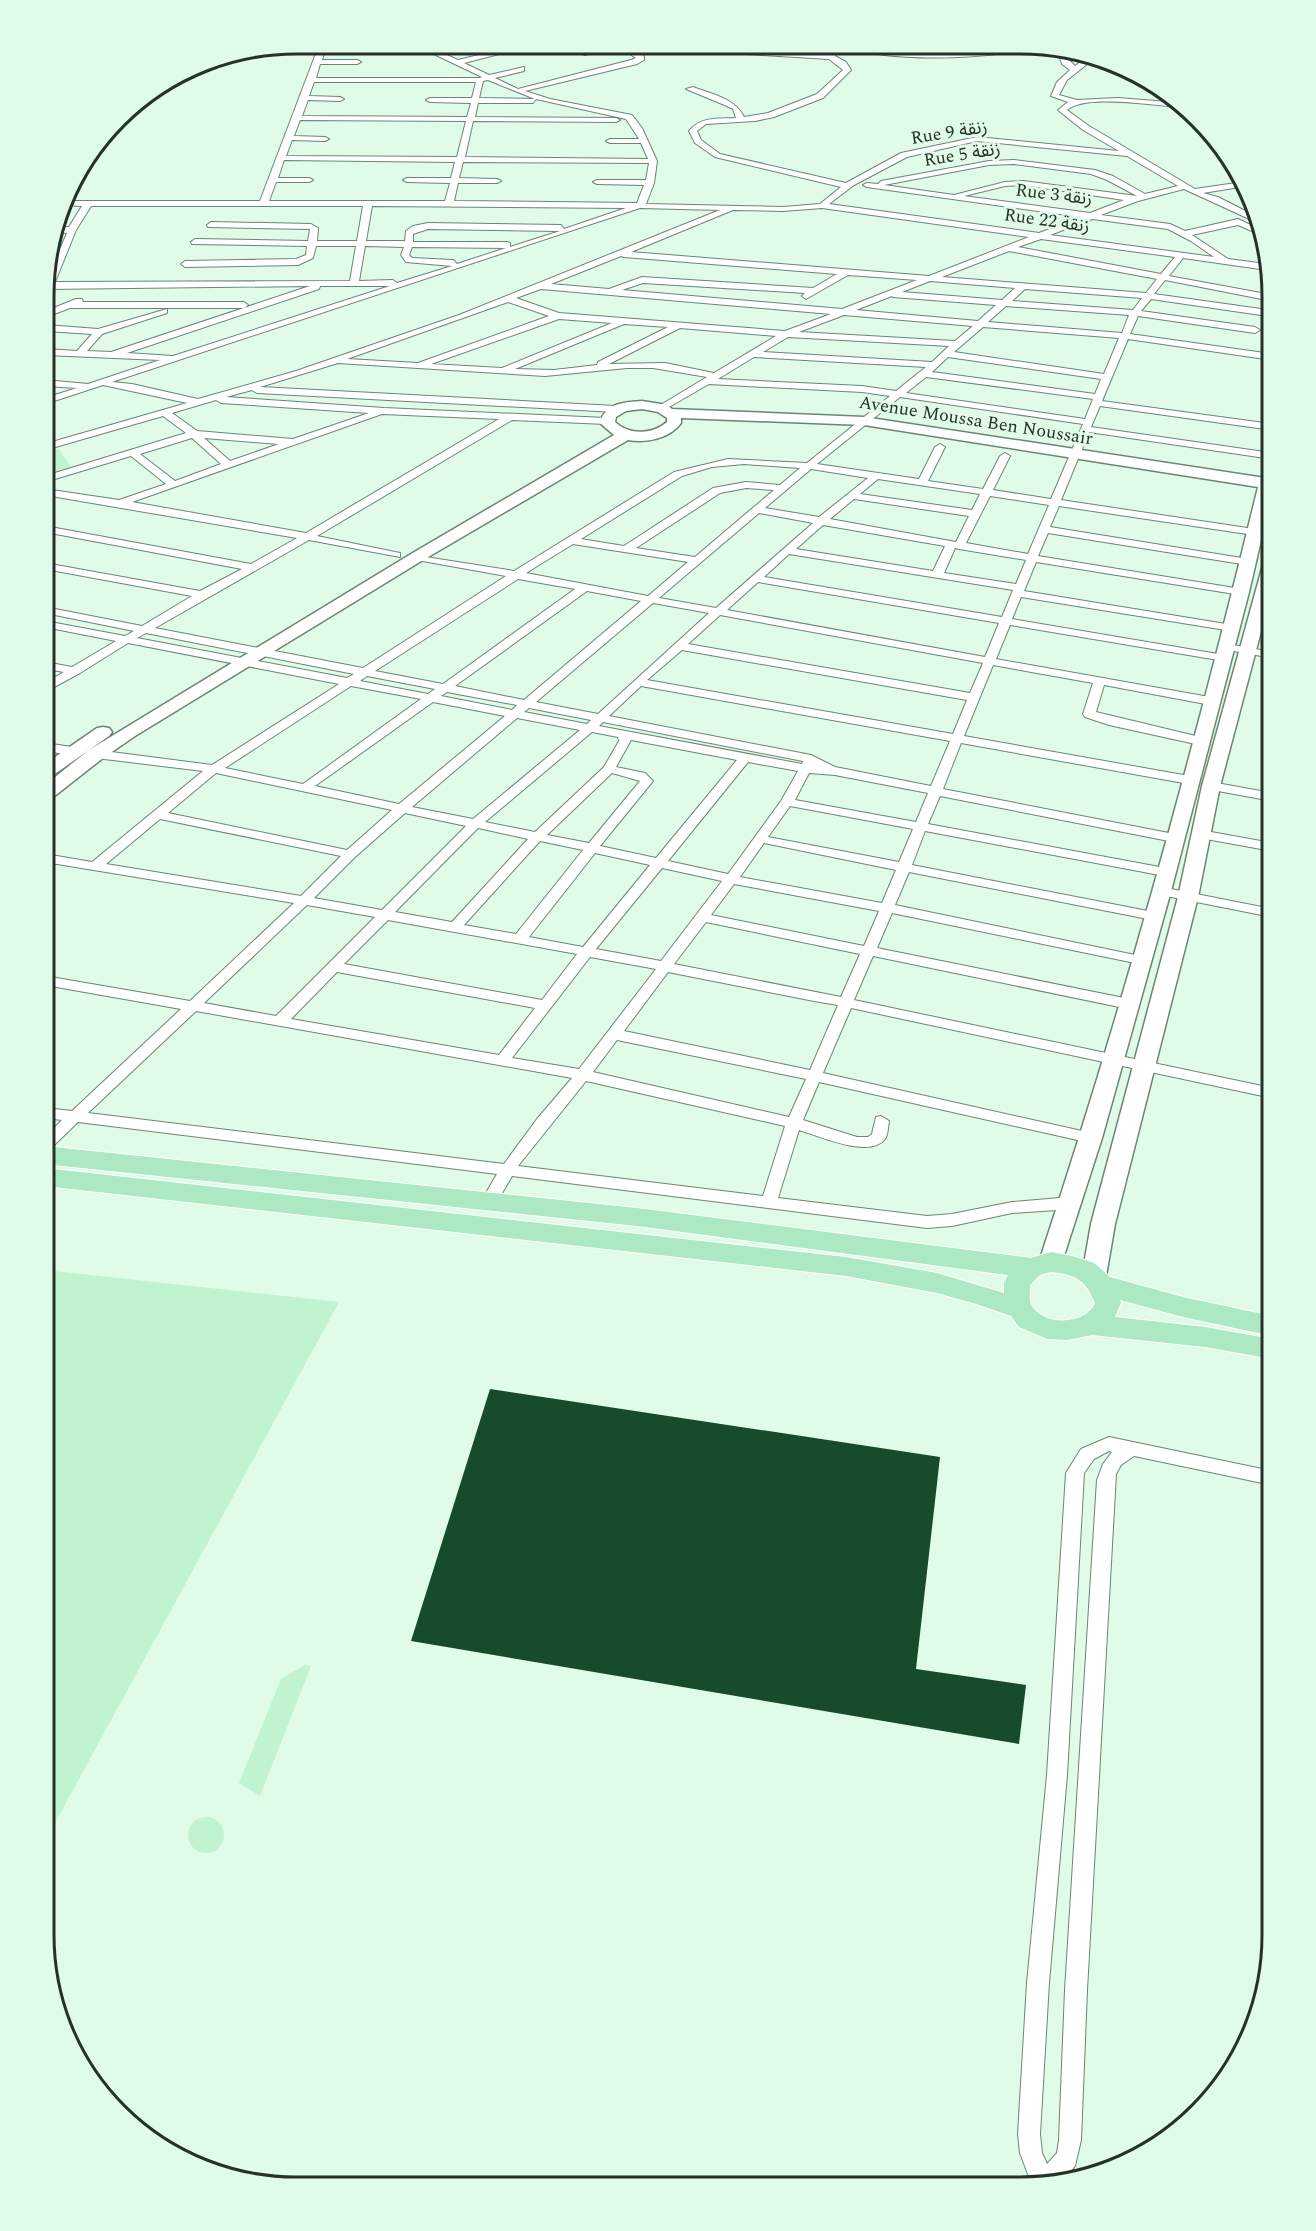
<svg xmlns="http://www.w3.org/2000/svg" width="1316" height="2231" viewBox="0 0 1316 2231" font-family="Spectral,'Noto Sans Arabic',serif">
<rect width="100%" height="100%" fill="#e0fbe7"/>
<path fill="#c0f3cf" d="M59 449 72 469 45 477V453Z
M44 1270 339 1302 44 1843Z
M305 1665 311 1666 260 1796 239 1783 281 1679Z
M188 1835a18 18 0 1 1 36 0a18 18 0 1 1-36 0Z"/>
<path fill="#164b2c" d="M490 1389 940 1457 916 1669 1026 1685 1019 1744 411 1641Z"/>
<g fill="none" stroke-linecap="round" stroke-linejoin="round">
<defs>
<path id="street" d="M327 44H336L325 49 322 60H357L361 62 357 64H320L316 78H480L482 77 413 44H422L458 60 525 44H538L464 63 489 75 524 67V71L495 78 518 89 631 60 636 58 618 46 585 55 581 53C605 39 622 42 644 56V60L637 64 525 91 550 99 632 115 642 128 657 161 654 183 646 204 783 207 820 204 841 187 715 157 695 143 689 131C701 116 719 119 736 118L733 109 727 106 686 89 693 87C711 94 735 98 744 117L768 113 817 94 843 70 829 59 714 52 706 51 708 45H714V48L827 55 828 49H834L835 56 846 62 851 70 823 98 774 117 755 121 706 124 697 131 701 140 720 154 846 183 901 153 977 137 1119 151 1083 130 1058 110 1068 102 1051 96 1057 82 1070 70 1062 64 1060 58 1070 52 1074 54 1068 59 1075 66 1089 55 1096 57 1067 80 1059 95 1077 100 1118 98 1181 103 1185 107C1159 107 1086 93 1067 110L1089 126 1195 189 1243 182 1246 186 1203 193 1218 197 1257 217 1258 223 1184 189 1138 201 1101 215 1170 224 1185 231 1238 219 1259 229 1261 235 1238 225 1192 235 1228 259 1266 264 1267 270 1183 258 1169 276 1272 295V301L1165 280 1154 294 1261 309 1266 312 1261 315 1151 299 1141 311 1255 327 1260 330 1255 333 1138 316 1130 334 1272 354V360L1128 339 1102 401 1272 424V430L1100 406 1091 427 1272 453V459L1089 432 1061 500 1254 529 1259 532 1254 535 1059 506 1050 527 1248 559 1253 562 1248 565 1048 533 1038 556 1241 589 1247 592 1241 595 1036 562 1024 591 1232 625 1238 628 1232 631 1021 597 1012 619 1224 655 1230 658 1224 661 1010 625 996 659 1215 698 1217 701 1211 705 1104 685 1096 712 1204 738 1206 741 1200 745 1109 725 1085 717 1083 714 1093 683 993 665 964 736 1189 776 1195 780 1189 784 961 743 943 789 1174 834 1180 838 1174 842 940 796 928 824 1165 868 1172 872 1165 876 925 831 912 865 1153 912 1160 916 1153 920 909 872 895 905 1140 956 1147 960 1140 964 892 913 877 948 1129 999 1136 1004 1129 1009 873 956 854 1000 1272 1088V1098L851 1008 823 1073 1091 1133 1096 1134 1099 1138 1096 1142 1091 1143 819 1082 803 1120 857 1137H868L872 1134 876 1117 881 1116 889 1121C888 1127 888 1135 885 1139 870 1159 819 1136 799 1130L778 1198 927 1216 952 1214 1012 1202 1072 1197 1078 1199 1080 1203 1078 1207 1072 1209 1012 1213 952 1226 927 1228 512 1176 494 1207H482L480 1203 497 1174 78 1122 49 1150 44 1151 45 1137 62 1120 45 1118V1108L72 1111 181 1009 45 985V976L190 1001 294 903 45 862V854L92 862 203 771 96 758 90 754 96 750 212 765 339 684 128 643 80 673 45 692V683L64 672 45 669V662L72 667 116 641 45 627V621L125 636 134 631 45 613V607L142 626 192 596 45 569V563L200 591 242 569 45 532V526L251 564 297 538 45 495V489L119 500 166 484 131 456 45 482V476L186 433 163 416 45 450V444L187 403 103 385 45 404V398L77 388 45 386V380L88 384 160 360 46 355V349L77 351 92 334 46 331V325L98 329 167 309V313L102 334 87 351 111 352 310 286 46 289V282L67 233 55 232 56 227H69L82 206 63 205 65 201H260L318 48ZM488 80 535 99 479 98 483 81ZM314 82H476L472 98H430L426 100 430 102 471 103 467 117 302 116 308 100 340 101 344 99 340 97 309 96ZM536 99 626 119 639 139H610L606 141 610 143H641L648 159 465 157 473 121 616 122 620 120 616 118 475 117 478 103H533ZM300 120 466 121 457 157 286 156 292 140 325 141 329 139 325 137 294 136ZM977 141 1127 156 1178 186 1145 194 1113 176 1095 170 1014 160 989 161 881 181 878 184 867 183 863 185 867 187 1081 217 1039 233 829 204 854 185 907 157ZM284 160 455 162 451 178H407L403 180 407 182 450 183 445 201H269L276 182H309L313 180 309 178H278ZM463 162 649 163 646 180H597L593 182 597 184 644 185 637 203 454 201 458 183H497L501 181 497 179 459 178ZM1014 164 1091 174 1107 180 1137 196 1023 181 1005 182 954 195 884 185 989 165ZM1023 185 1124 200 1090 213 964 196 1005 186ZM91 206H363L357 241H317L318 228 311 224 211 222 207 225 208 227 310 229 308 241 195 239 191 242 192 244 307 246 306 255 296 259 185 261 181 264 185 267 298 265 313 258 316 246H356L350 281 55 282 76 230ZM372 206 626 208 564 229 561 225 428 223 413 226 406 231 405 241H366ZM640 208 720 210 459 315 296 371 198 399 132 384 112 382ZM822 208 1029 237 929 276 631 252 733 210 783 211ZM1092 219 1168 229 1191 241 1214 257 1050 235ZM428 229 560 231 510 247V243L507 242H413V234ZM1041 239 1175 257 1161 274 1018 247ZM365 246 404 247 401 255 406 262 452 266 397 283 393 280 359 281ZM412 247 507 248 509 247 457 264 453 260 412 258 409 255ZM1009 251 1157 279 1146 293 942 277ZM621 256 624 257 837 274 813 288 642 277 609 289 551 284ZM848 275 917 280 842 309 622 290 643 283 805 293 802 296 806 299ZM930 281 1015 288 1002 300 902 292ZM320 286H390L173 356 127 353 319 289ZM541 289 831 314 785 331 559 313 516 298ZM1025 289 1142 298 1133 310 1012 301ZM892 296 893 297 996 305 978 321 856 310ZM508 302 549 316 418 363 347 359ZM1006 306 1129 315 1122 333 988 322ZM844 315 973 326 955 341 799 332ZM559 319 612 323 502 368 431 364ZM624 324 668 327 598 362 597 365 554 370 515 369ZM983 327 1119 338 1104 374 954 352ZM680 328 776 336 714 373 665 363 609 364ZM788 337 949 346 932 362 763 352ZM754 357 926 367 896 391 862 386 718 379ZM948 357 1101 379 1095 394 932 372ZM338 363 545 376 627 368H653L707 377 659 406 657 408 662 411 709 384 862 392 890 396 807 463 728 459 674 472 514 571 413 555V559L417 560 506 576 363 668 155 628 309 540 400 557V553L317 536 512 420 606 424 611 421 606 418 384 408 226 397 252 390 257 393 616 412 621 409 616 406 260 387ZM926 377 1093 399 1085 419 906 393ZM900 397 1083 424 1051 499 993 490 1010 456 1005 453 1000 456 983 489 928 481 945 447 940 444 935 447 919 479 817 464ZM216 400 221 403 369 413 293 439 197 431 172 413ZM382 414 499 419 306 533 132 502ZM192 438 221 464 175 481 140 454ZM204 438 279 444 230 461ZM744 464 800 468 780 485 746 482 713 488 624 546 581 539 682 476 712 467ZM811 469 868 478 819 517 765 508ZM878 479 980 494 972 510 860 494ZM746 488 774 490 695 557 636 548 720 493ZM990 496 1049 505 1028 554 966 543ZM854 499 969 516 956 542 830 519ZM759 513 813 523 716 608 659 598ZM823 525 945 546 933 571 796 549ZM573 544 688 562 648 596 526 573ZM955 548 959 549 1026 560 1016 584 944 573ZM789 554 1013 590 1002 617 764 577ZM518 579 575 589 443 684 375 671ZM758 582 999 623 985 657 727 610ZM587 591 641 601 524 700 455 686ZM653 603 709 613 598 714 536 702ZM720 615 983 663 970 693 688 644ZM146 633 354 674 347 678 137 638ZM682 650 967 700 953 734 647 680ZM367 676 435 689 428 694 360 681ZM351 686 421 699 303 784 225 768ZM641 686 950 741 931 786 835 767 811 755 609 716ZM447 692 517 705 512 710 441 696ZM433 702 505 716 399 804 315 786ZM529 708 591 720 587 724 524 712ZM517 718 580 730 473 819 412 807ZM603 722 803 761 802 764 599 726ZM592 732 618 737 619 741 604 767 535 832 485 822ZM631 740 737 760 656 858 600 846 653 781 645 773 616 767ZM748 762 798 771 781 801 728 874 668 861ZM216 773 392 810 347 850 168 813ZM612 773 640 781 589 843 547 835ZM809 773 835 775 928 793 916 822 795 800ZM790 806 913 829 899 862 768 837ZM405 813 466 826 382 910 314 898 355 857ZM160 819 341 856 301 896 106 864ZM478 828 528 839 452 922 395 912ZM540 841 583 850 516 934 464 925ZM764 843 896 870 882 903 740 877ZM595 853 650 865 583 947 529 937ZM662 868 722 881 661 961 596 949ZM734 884 879 911 864 946 711 915ZM307 905 375 917 276 1016 204 1003ZM388 920 577 954 542 1000 344 964ZM706 922 860 954 841 997 674 964ZM590 957 656 969 579 1069 512 1058ZM337 972 535 1008 499 1055 291 1019ZM668 972 814 1001 838 1005 810 1070 624 1031ZM196 1011 572 1078 537 1119 504 1164 88 1113ZM617 1040 806 1079 789 1117 593 1072ZM586 1081 785 1126 763 1196 518 1166Z
M849 45 934 53 1030 46C1005 60 870 63 849 45Z
M76 299H82L83 302H244L248 305 244 308H70L46 317V311Z
M1272 462V483L1263 485 1262 483 1267 465Z
M1227 644 1272 652V658L1223 649V645Z
M45 743 72 747 78 751 72 755 45 751Z
M1211 782 1272 793V801L1207 789 1205 786 1207 783Z
M1200 830 1272 843V851L1195 837 1194 834 1195 831Z
M1161 887 1272 909V917L1156 894 1154 891Z
M1109 1437 1272 1471V1485L1134 1456 1121 1465 1116 1474 1087 1990 1081 2140 1075 2166 1064 2179 1032 2185 1020 2153 1018 2134 1027 1983 1047 1775 1066 1473 1081 1449ZM1109 1451 1112 1452 1103 1464 1097 1480 1065 1990 1059 2140 1057 2153 1047 2164 1042 2153 1040 2134 1049 1983 1067 1775 1084 1473 1094 1459Z"/>
<path id="secondary" d="M642 401 667 405 672 409 864 417 1272 479V493L1249 592 1171 891 1102 1138 1060 1268 1051 1271 1042 1268 1039 1262C1123 1007 1195 747 1258 487L864 425 681 418V423C669 439 647 443 628 440L423 560 135 736 103 758 52 798 45 800V785L89 750 411 554 614 435 600 423C605 403 624 402 642 401ZM642 409 658 412 667 418V422C652 435 629 435 615 422L616 417 626 411Z
M1272 556V590L1220 786 1198 897 1115 1224 1106 1276 1103 1282 1094 1285 1085 1282 1082 1276 1091 1224 1178 897 1202 786 1264 561Z
M103 727 109 728 112 732 109 736 52 776 45 778V764L97 728Z"/>
<path id="primary" d="M44 1146 637 1208 1031 1258 1051 1252 1072 1256 1094 1263 1110 1277 1183 1297 1272 1316V1336L1183 1317 1120 1300 1121 1303 1115 1317 1205 1327 1272 1339V1359L1205 1347 1092 1335 1068 1340 1047 1339 1019 1327 1011 1316 976 1304 937 1293 846 1276 44 1186V1168L846 1257 937 1273 1004 1293V1282L1008 1275 637 1226 44 1164ZM1051 1272C1075 1274 1086 1280 1095 1303 1086 1325 1042 1327 1031 1304 1029 1299 1030 1291 1030 1285L1040 1275Z"/>
</defs>
<use href="#street" stroke="#6c8573" stroke-width="2"/>
<use href="#secondary" stroke="#6c8573" stroke-width="3"/>
<use href="#primary" stroke="#fff" stroke-width="2"/>
<use href="#street" fill="#fff" fill-rule="evenodd"/>
<use href="#secondary" fill="#fff" fill-rule="evenodd"/>
<use href="#primary" fill="#ace8c1" fill-rule="evenodd"/>
</g>
<g text-anchor="middle" stroke-width="6" stroke-linejoin="round" paint-order="stroke">
<g font-size="18" fill="#263129" stroke="#e0fbe7">
<text transform="translate(949 132) rotate(-9)" y="6">Rue 9 زنقة</text>
<text transform="translate(962 154) rotate(-9)" y="6">Rue 5 زنقة</text>
<text transform="translate(1054 194) rotate(7)" y="6">Rue 3 زنقة</text>
<text transform="translate(1047 220) rotate(8)" y="6">Rue 22 زنقة</text>
<text transform="translate(976 420) rotate(9)" y="6">Avenue Moussa Ben Noussair</text>
</g>
</g>
<path d="M0 0H1316V2231H0ZM296 54H1020A242 242 0 0 1 1262 296V1935A242 242 0 0 1 1020 2177H296A242 242 0 0 1 54 1935V296A242 242 0 0 1 296 54Z" fill="#e0fbe7" fill-rule="evenodd"/>
<path fill="none" stroke="#263129" stroke-width="3" d="M296 54H1020A242 242 0 0 1 1262 296V1935A242 242 0 0 1 1020 2177H296A242 242 0 0 1 54 1935V296A242 242 0 0 1 296 54Z"/>
</svg>
